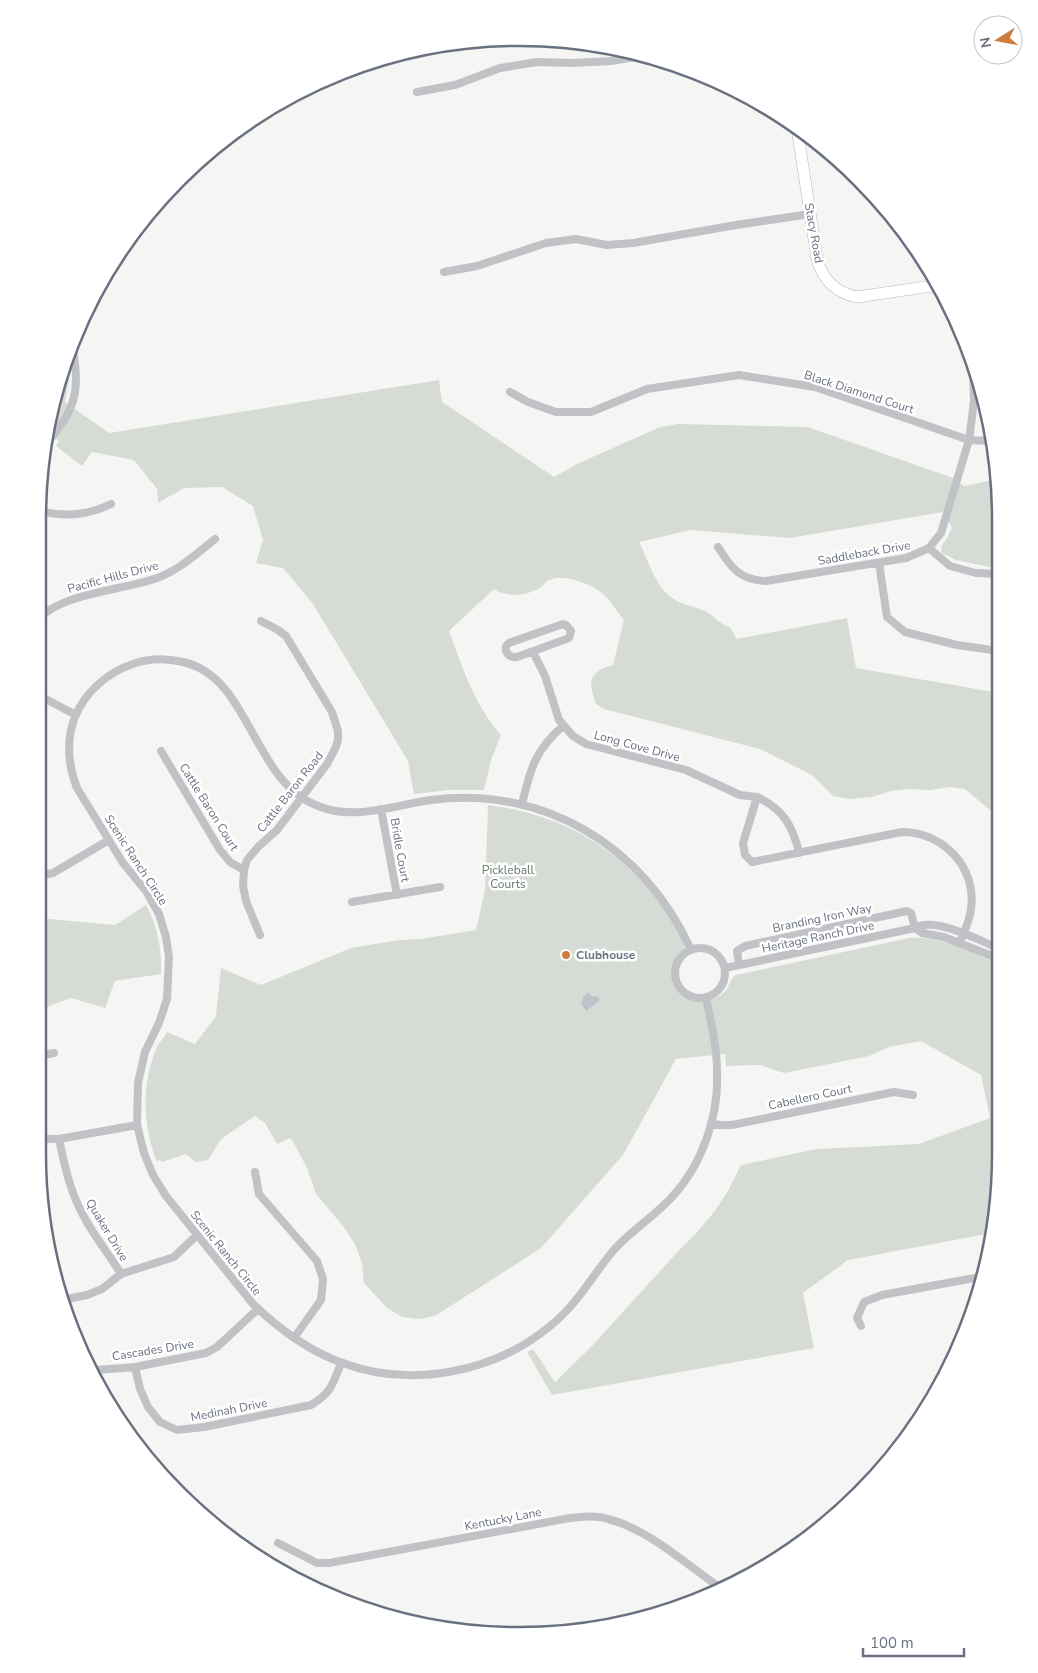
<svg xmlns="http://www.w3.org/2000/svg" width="1038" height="1673" viewBox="0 0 1038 1673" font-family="'Nunito Sans',sans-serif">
<rect width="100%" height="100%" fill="#f5f6f3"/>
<path fill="#d6dcd5" d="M67 360 69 380 65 402 109 433 439 380 442 402 554 477 577 464 660 427 678 424 808 427 953 478 964 486 998 479 999 569 956 560 942 553 941 547 947 538 952 528 943 512 790 538 691 530 639 542C650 563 655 589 677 601 687 606 698 607 707 612 715 617 721 625 730 627L737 639 847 618 856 668 999 693 998 817 965 789 950 787 930 790 909 789 891 791 872 797 849 799 833 796 812 775 760 749 604 709 596 704C588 682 588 672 613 665L624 620C616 611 608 596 598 590 586 582 560 573 547 581 544 583 543 586 541 587 528 596 506 598 494 589L449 631C462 667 475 706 501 735L491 760 484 790H449L414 794 408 761 313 604 283 568 256 563 263 540 253 506 222 487 184 488 158 503 157 489 134 460 92 452 82 466 56 446 59 441 50 434 46 438Z
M488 805C559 814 617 845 660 904 668 916 680 929 684 943 686 950 679 953 676 959 669 969 672 985 681 994 693 1004 716 1003 726 990 730 985 730 978 736 975L909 938C941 935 969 951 997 963L996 1217 992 1233 848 1260 803 1293 814 1348 552 1395 527 1352 533 1349 555 1382 591 1347 681 1248 698 1231 714 1212 728 1191 741 1165 817 1149 919 1144 990 1118 981 1075 921 1041 889 1047 869 1056 784 1073 760 1065 726 1066 725 1054 676 1059 623 1155 541 1248 435 1316 419 1319 402 1317 387 1308 364 1283 362 1263 355 1244 343 1226 316 1194 307 1168 292 1140 290 1138 277 1144 265 1123 255 1116 221 1139 208 1160 196 1162 186 1154 162 1162 160 1160 157 1162C142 1124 141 1082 158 1045 161 1040 165 1037 167 1032L195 1044 216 1016 221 968 261 985 351 948 399 940 421 939 476 930 485 890Z
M146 905C158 927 162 949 161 974L115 981 105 1008 71 998 38 1010 39 918 115 925Z"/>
<path fill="#bcc3c9" d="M588 992 593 997 597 996 600 1000 586 1011 581 1003 583 997Z"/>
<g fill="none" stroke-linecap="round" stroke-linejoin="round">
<defs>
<path id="secondary" d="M797 128 817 258C822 279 836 293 857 297L939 285"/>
</defs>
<use href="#secondary" stroke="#b5b8bd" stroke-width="12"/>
<path stroke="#c0c2c6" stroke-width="8" d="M417 92 455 85 500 68 537 62 573 63 611 61 647 55
M444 272 477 266 546 243 576 239 607 245 633 243 736 225 810 214
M510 392 528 402 556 412H591L647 389 739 375 815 387 969 440 992 441
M43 449C76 407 81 396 72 344
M41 511C66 518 88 515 111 504
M718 547C731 568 740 580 766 581L906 558 929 548 941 533 969 440 974 401 973 368
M929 548 950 566 976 573 999 574
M879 563 887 617 905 632 957 645 999 651
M41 617C64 593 124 590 157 578 179 570 196 554 215 539
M563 624 566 625 571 631 569 638 517 657C509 658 505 653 506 646L509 643Z
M533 652 545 676 559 720 573 736 586 744 686 770 740 795 757 797 743 843 745 855 752 862 902 832C943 832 977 867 971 909 970 920 964 932 960 942
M40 696 76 715
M161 751 220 850 230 862 244 870
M757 797C783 809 793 826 799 853
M522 804C530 770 535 750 563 726
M381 809 397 895
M39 876 53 873 109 840
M352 902 440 887
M915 928 922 933 944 937 997 958
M260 935 246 901 243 886 244 870 247 860 258 847 277 830 327 764 335 749 338 740V731L332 712 286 636 278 630 261 621
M675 973a25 25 0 1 1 50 0a25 25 0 1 1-50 0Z
M691 950C645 847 544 785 431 800 394 805 354 821 318 806 251 780 251 677 183 662 166 658 149 658 133 664 108 672 85 692 75 717 66 739 68 766 77 788L123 863 146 891 159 914 166 937 169 957 167 999 159 1023 145 1052 138 1083 137 1125 144 1153 153 1175 166 1196 253 1304C278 1328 307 1350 340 1362 409 1389 494 1373 550 1326 577 1305 592 1276 613 1251 630 1231 654 1217 672 1197 702 1165 719 1116 717 1072 717 1047 711 1022 706 997
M739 965 737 951 745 946 907 911 911 913 915 928
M725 968 915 928C935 916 978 940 998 948
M38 1056 54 1053
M711 1123 719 1125H732L894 1092 913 1095
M38 1139H59L137 1125
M59 1139C64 1163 69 1187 80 1209 91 1233 108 1252 121 1274
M255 1172 259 1194 317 1261 323 1279 321 1300 294 1338
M62 1300 87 1295 102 1289 121 1274 174 1257 197 1235
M861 1326 857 1318 864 1302 882 1295 980 1277
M135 1367 140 1389 148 1407 160 1422 177 1430 204 1427 311 1405C331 1393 333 1384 341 1363
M96 1370 135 1367 206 1353 217 1347 258 1309
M278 1543 317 1563H329L570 1518C583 1517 596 1515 608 1519 648 1529 686 1564 719 1587"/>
<use href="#secondary" stroke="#fff" stroke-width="11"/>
</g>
<circle fill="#cc7d3d" stroke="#fff" stroke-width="2" cx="566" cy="955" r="5"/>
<g text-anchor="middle" stroke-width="5" stroke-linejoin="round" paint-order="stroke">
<g font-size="12" fill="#697180" stroke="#fff">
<text transform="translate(814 233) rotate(80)" y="4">Stacy Road</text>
<text transform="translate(859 392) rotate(18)" y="4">Black Diamond Court</text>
<text transform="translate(864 553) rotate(-10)" y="4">Saddleback Drive</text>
<text transform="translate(113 577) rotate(-15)" y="4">Pacific Hills Drive</text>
<text transform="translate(637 746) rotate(15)" y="4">Long Cove Drive</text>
<text transform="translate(290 792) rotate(-52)" y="4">Cattle Baron Road</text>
<text transform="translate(209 807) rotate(58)" y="4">Cattle Baron Court</text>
<text transform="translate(400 850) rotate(80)" y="4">Bridle Court</text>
<text transform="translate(136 860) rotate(57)" y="4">Scenic Ranch Circle</text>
<text transform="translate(822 918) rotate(-12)" y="4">Branding Iron Way</text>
<text transform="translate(818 937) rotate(-12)" y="4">Heritage Ranch Drive</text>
<text transform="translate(810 1097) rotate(-12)" y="4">Cabellero Court</text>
<text transform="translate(107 1230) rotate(59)" y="4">Quaker Drive</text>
<text transform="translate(226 1253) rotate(51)" y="4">Scenic Ranch Circle</text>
<text transform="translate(153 1350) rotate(-9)" y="4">Cascades Drive</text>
<text transform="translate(229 1410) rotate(-11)" y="4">Medinah Drive</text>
<text transform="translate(503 1519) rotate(-11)" y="4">Kentucky Lane</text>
</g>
<g font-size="12" fill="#677867" stroke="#fff">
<text x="508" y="874">Pickleball<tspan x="508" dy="14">Courts</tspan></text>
</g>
<g font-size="12" font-weight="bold" fill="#697180" stroke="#fff" text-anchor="start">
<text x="576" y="959">Clubhouse</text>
</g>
</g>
<path d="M0 0H1038V1673H0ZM519 46H519A473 473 0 0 1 992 519V1154A473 473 0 0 1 519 1627H519A473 473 0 0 1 46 1154V519A473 473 0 0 1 519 46Z" fill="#fff" fill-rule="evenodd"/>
<path fill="none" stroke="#697180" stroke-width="2.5" d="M519 46H519A473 473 0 0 1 992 519V1154A473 473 0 0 1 519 1627H519A473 473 0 0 1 46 1154V519A473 473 0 0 1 519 46Z"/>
<g transform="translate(998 40) rotate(259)"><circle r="24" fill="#ffffff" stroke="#c3c6cc"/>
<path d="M0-4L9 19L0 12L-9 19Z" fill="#cc7d3d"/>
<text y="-8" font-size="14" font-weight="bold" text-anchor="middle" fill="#697180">N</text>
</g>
<path d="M863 1648v8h101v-8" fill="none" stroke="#697180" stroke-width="2.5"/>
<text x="870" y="1648" font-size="15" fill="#697180" stroke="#ffffff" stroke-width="4" paint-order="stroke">100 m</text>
</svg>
